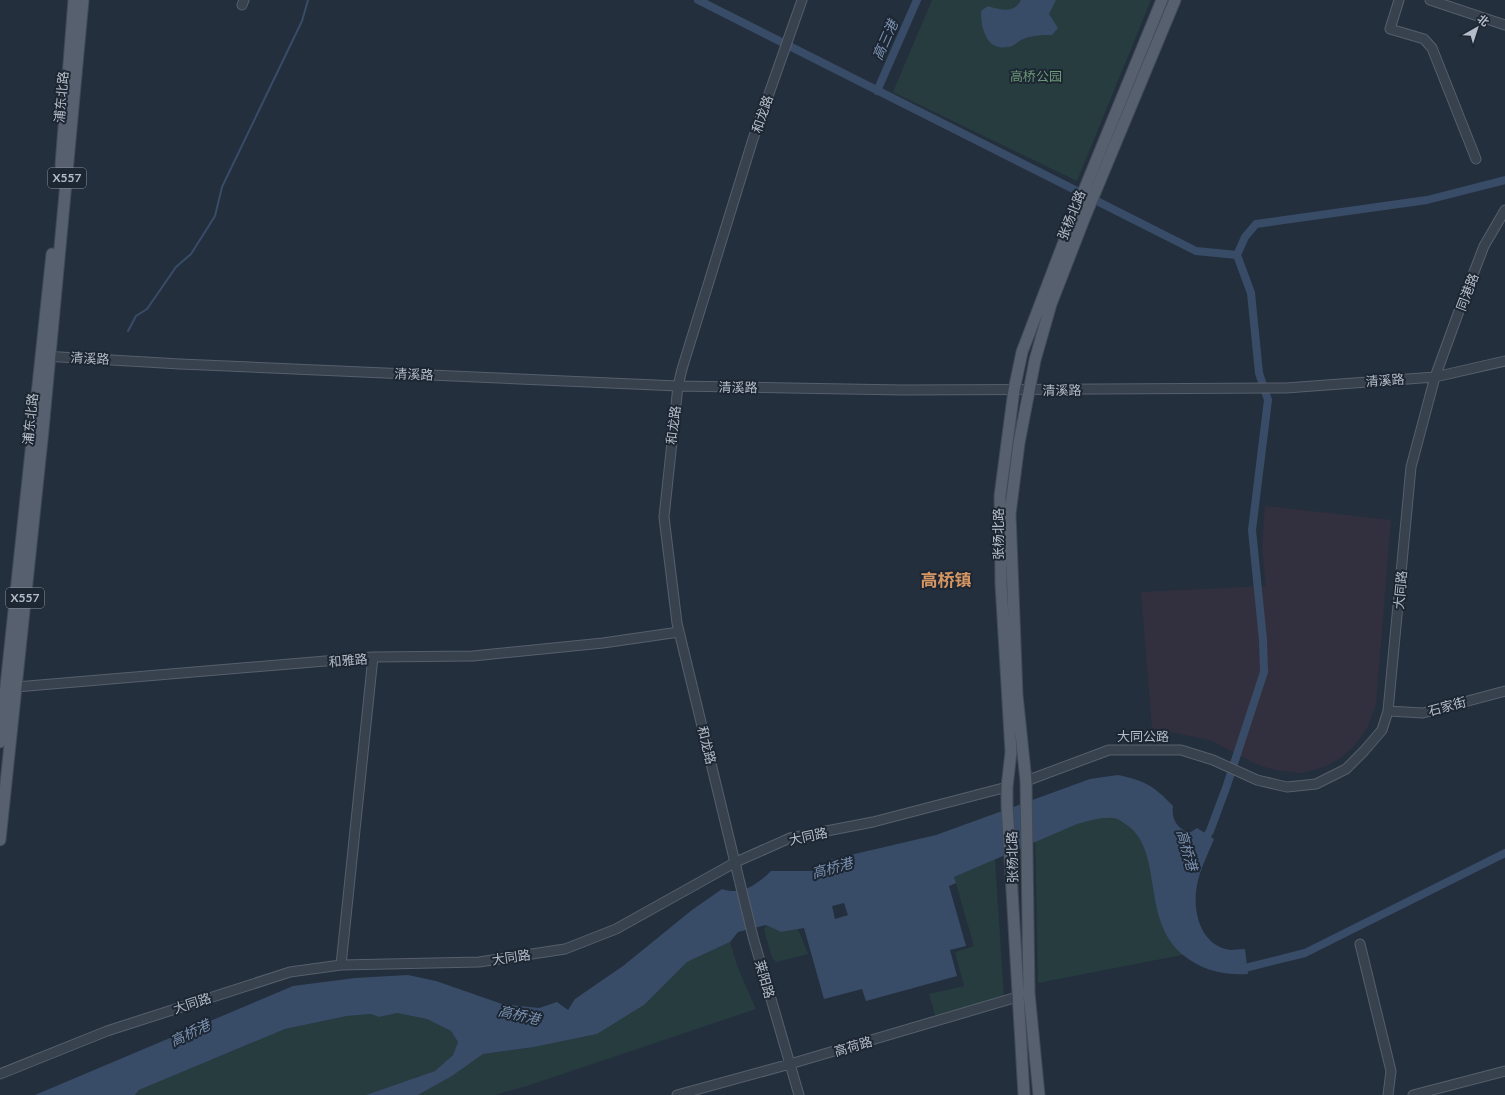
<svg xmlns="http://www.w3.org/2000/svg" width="1505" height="1095" viewBox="0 0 1505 1095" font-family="Lato,'Noto Sans SC',sans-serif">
<rect width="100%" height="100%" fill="#242f3e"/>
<path fill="#32303f" d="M1265 506 1391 520 1376 704 1367 728 1355 745 1342 757 1324 767 1302 773 1275 770 1254 763 1210 740 1152 728 1141 592 1266 586 1262 549Z"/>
<path fill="#263c3f" d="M932 0H1151L1077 181 893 92Z
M1081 805 1148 830 1187 954 1038 983 1035 827Z
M995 859 1004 998 936 1018 929 994 964 986 955 952 974 946 954 877Z
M766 925 781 932 798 929 808 954 776 962 772 958 764 930Z
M730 942 738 968 756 1009 527 1086 495 1095H418L452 1076 483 1054 534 1047 597 1034 644 1005 687 962Z
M397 1013 427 1019 451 1031 458 1042 453 1055 435 1071 366 1095H135L139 1090 285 1029 347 1016 371 1014 379 1017Z"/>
<path fill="#394c67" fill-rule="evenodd" d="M1021 0H1056L1049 14 1058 28 1052 35C1042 35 1032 35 1021 40 1017 42 1013 47 1008 47 986 51 981 28 981 11L988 6C1001 10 1014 14 1021 0Z
M1118 775C1145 781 1153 785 1173 806 1171 818 1177 831 1191 832L1197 828 1214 839C1208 854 1200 869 1197 885 1192 911 1200 945 1230 950 1234 950 1240 949 1245 949L1248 974C1227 975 1208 972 1190 960 1136 925 1168 850 1124 823 1121 821 1117 818 1113 818 1101 817 1089 821 1077 824L954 877 956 883 949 886 966 946 950 950 957 976 866 1001 862 989 824 999 804 928 781 932 766 925 738 932 730 942 687 962 644 1005 597 1034 534 1047 483 1054 452 1076 418 1095H366L435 1071 453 1055 458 1042 451 1031 427 1019 397 1013 379 1017 371 1014 347 1016 285 1029 139 1090 135 1095H35L293 986 355 978 408 975 436 981 502 1004 539 1008 557 1002 568 1010 575 999 623 966 692 910 722 889C741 896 758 884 771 871H828L829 860 936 835 1090 779ZM844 903 848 915 835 919 832 906Z"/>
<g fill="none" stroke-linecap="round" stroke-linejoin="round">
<path stroke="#394c67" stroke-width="2" d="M128 331 136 316 147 309 176 267 191 254 215 216 222 187 302 21 308 0"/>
<path stroke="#394c67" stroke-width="8" d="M698 0 1196 251 1237 255
M877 91 917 0
M1202 843 1210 831 1226 788 1264 672 1263 640 1252 530 1268 400 1259 373 1251 293 1237 255 1245 237 1256 224 1427 200 1505 180
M1237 970 1305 953 1505 853"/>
<defs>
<path id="minor" d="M1399 0 1390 29 1424 39 1432 48 1476 159
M1430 0 1505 25
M242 5 244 0
M43 356 180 364 678 386 903 390 1286 388 1435 377 1505 361
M16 687 373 657 473 656 603 643 679 632
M1388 711 1423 713 1505 691
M1026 781 1109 750H1181L1213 760 1257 780 1287 787 1316 784 1346 769 1364 751 1382 730 1388 711 1411 467 1435 377 1459 311 1484 246 1505 210
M1360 944 1391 1071 1388 1095
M341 965 373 657
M0 1074 107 1031 290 972 341 965 479 962 565 949 616 929 736 862 790 838 873 822 1007 787
M677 1095 790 1064 1024 995
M799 1095 753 937 677 623 664 517 678 386 682 369 753 139 802 0
M1413 1095 1505 1071"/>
<path id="major" d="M61 165 74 0
M0 742 52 254
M0 840 43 430 83 0
M1024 1095 1007 805V787L1011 752 1001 584 1000 496 1014 390 1022 352 1078 205 1162 0
M1039 1095 1029 993 1026 781 1017 695 1010 514 1019 443 1035 360 1051 304 1084 219 1175 0"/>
</defs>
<use href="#minor" stroke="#565f6c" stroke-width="11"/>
<use href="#major" stroke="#414a57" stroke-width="13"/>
<use href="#minor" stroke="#38414e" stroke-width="9"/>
<use href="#major" stroke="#56606e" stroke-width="11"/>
</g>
<g text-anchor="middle" stroke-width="4" stroke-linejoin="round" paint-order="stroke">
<g fill="#1d2633" stroke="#878f9c" stroke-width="1">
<rect x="48" y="168" width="38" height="20" rx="3"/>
<rect x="6" y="588" width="38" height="20" rx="3"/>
</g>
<g font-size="12" font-weight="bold" fill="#b4bcc9">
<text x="67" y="182">X557</text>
<text x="25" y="602">X557</text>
</g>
<g font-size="13" fill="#6b9a76" stroke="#1d2633">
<text x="1036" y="81">高桥公园</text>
</g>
<g font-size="13" fill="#b4bcc9" stroke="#1d2633">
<text transform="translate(61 97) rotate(-85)" y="5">浦东北路</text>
<text transform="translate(762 114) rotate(-71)" y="5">和龙路</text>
<text transform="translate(1071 215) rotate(-68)" y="5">张杨北路</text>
<text transform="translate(1467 292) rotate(-69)" y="5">同港路</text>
<text transform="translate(90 358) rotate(3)" y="5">清溪路</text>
<text transform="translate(414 374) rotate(2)" y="5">清溪路</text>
<text transform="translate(1385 380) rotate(-4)" y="5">清溪路</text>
<text transform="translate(738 387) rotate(1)" y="5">清溪路</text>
<text transform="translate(1062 390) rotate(-1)" y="5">清溪路</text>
<text transform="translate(30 419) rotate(-84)" y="5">浦东北路</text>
<text transform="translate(673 425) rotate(-83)" y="5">和龙路</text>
<text transform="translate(998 534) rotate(-90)" y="5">张杨北路</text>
<text transform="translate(1400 590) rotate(-85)" y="5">大同路</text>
<text transform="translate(348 660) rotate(-5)" y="5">和雅路</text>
<text transform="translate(1447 706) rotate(-15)" y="5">石家街</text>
<text x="1143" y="741">大同公路</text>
<text transform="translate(707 745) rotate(76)" y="5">和龙路</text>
<text transform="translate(808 836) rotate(-12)" y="5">大同路</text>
<text transform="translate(1012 857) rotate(-91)" y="5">张杨北路</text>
<text transform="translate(511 957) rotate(-8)" y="5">大同路</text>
<text transform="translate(765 979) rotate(74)" y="5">莱阳路</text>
<text transform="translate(192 1003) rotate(-18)" y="5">大同路</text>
<text transform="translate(853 1046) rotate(-16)" y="5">高荷路</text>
</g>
<g font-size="14" font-style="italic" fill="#7c92b1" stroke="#1d2633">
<text transform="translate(885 40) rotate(-66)" y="5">高三港</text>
<text transform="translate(1187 850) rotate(74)" y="5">高桥港</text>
<text transform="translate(832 868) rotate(-16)" y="5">高桥港</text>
<text transform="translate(519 1015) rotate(13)" y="5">高桥港</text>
<text transform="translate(190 1033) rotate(-26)" y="5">高桥港</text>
</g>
<g font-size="17" font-weight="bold" fill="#d59563" stroke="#1d2633">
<text x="946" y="586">高桥镇</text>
</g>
</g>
<g transform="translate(1477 28) rotate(39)" stroke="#1d2633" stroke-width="3" paint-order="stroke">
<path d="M0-3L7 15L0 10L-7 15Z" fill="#b4bcc9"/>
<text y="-6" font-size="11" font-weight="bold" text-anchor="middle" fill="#b4bcc9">北</text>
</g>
</svg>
